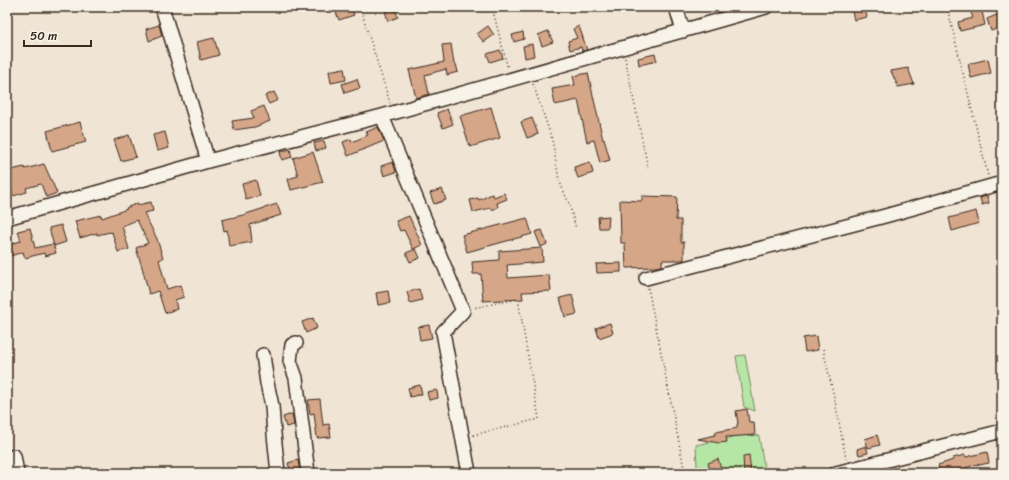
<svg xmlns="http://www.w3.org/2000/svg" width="1009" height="480" viewBox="0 0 1009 480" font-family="Sriracha,sans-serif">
<rect width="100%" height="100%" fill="#f0e4d5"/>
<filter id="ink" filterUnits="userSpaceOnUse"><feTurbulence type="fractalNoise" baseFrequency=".025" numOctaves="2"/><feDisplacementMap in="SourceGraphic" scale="8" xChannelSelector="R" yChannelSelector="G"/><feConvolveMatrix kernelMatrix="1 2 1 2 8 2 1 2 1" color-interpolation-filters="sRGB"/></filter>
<g filter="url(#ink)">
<path fill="#b6e6a6" stroke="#788862" d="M745 355 755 411 744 407 736 356Z
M755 435 759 436 765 473H695L697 466 696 445 738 436Z"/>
<path fill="#d6a688" stroke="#3b2a1e" d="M343 7H351L354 15 339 20 335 10Z
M384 7H394L398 17 388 21Z
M851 7H862V9H865L867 17 854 20Z
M969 7H981L985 25 960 31 958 22 973 18Z
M999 14 1002 20V27L991 31 987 19Z
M159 25 162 36 149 41 146 29Z
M488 26 494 35 484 42 477 34Z
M579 26 587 50 582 51 581 47 570 50 568 41 577 38 573 29Z
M548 31 553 42 542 46 538 35Z
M523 32 524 39 514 42 512 35Z
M214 38 219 55 201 60 197 42Z
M451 44 454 64H456L458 72 447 75 446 69 425 75 429 94 416 98 409 70 444 62 442 45Z
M532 44 534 56 525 58 523 46Z
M500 50 503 58 490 62 487 54Z
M655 54 657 61 639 65 638 58Z
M988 59 991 73 971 78 968 64Z
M344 68 346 80 331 83 329 71Z
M908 68 914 84 898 87 891 71Z
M588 73 603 140 604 139 610 160 600 163 594 140 587 142 578 100 555 105 552 89 575 85 573 76Z
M357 79 360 88 345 93 342 84Z
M274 92 278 100 269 104 265 96Z
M264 106 270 121 255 127 234 130 232 121 254 118 251 111Z
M491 107 500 138 470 147 460 116Z
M447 109 453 124 443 128 437 113Z
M532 118 538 134 527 138 521 122Z
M80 122 86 142 52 151 47 131Z
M378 127 384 141 348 156 343 142 351 139 352 142 368 135 366 132Z
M165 132 169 148 157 151 153 135Z
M129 135 136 157 121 161 114 140Z
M324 141 326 148 316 151 314 143Z
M290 149 292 157 282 160 280 152Z
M313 152 323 182 291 190 288 179 298 176 293 158Z
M393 162 396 172 384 176 381 166Z
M590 162 593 173 578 178 574 167Z
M44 164 57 193 46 197 41 184 26 188 27 192 13 196 7 171 24 167 25 169Z
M256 180 260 196 246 200 242 184Z
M442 189 446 200 434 204 430 193Z
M504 193 507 199 497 203 498 207 492 210 491 208 473 212 470 200 478 198 479 200 492 194 494 197Z
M642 196 677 197 676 220H681V242H684V260H662V266L655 267 626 268 625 243H621L620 200 642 201Z
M987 196 989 203 982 205 980 198Z
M151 202 153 211 144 213 157 239 163 258 159 260 167 289 180 285 184 297 175 300 177 309 165 313 158 291 149 294 142 267 136 248 148 243 137 220 122 226 129 249 118 252 112 232 111 233 110 232 97 235V233L80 238 75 221 101 215 102 218 127 209 126 208 138 203V205Z
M277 204 281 215 250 225 252 242 229 246 227 230 224 231 222 220 243 215Z
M976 211 979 223 952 231 949 218Z
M409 216 422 245 413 249 404 230 400 231 396 221Z
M609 216 608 228H599L598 217Z
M527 218 532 234 467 252 462 235Z
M61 225 66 242 54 246 49 228Z
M30 228 35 248 53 244 56 253 45 256 44 253 25 258 23 252 7 257V245L21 241 18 231Z
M542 230 547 244 541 247 535 232Z
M542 248 543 262 507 265 508 278 549 275 551 291 522 292 523 299 483 301 481 274H473L472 262 499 260V251Z
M416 249 420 258 410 262 406 253Z
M621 263V272L597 273 596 264Z
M419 289 422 300 410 303 407 292Z
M388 291 390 303 378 305 376 293Z
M572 295 577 314 565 317 560 298Z
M313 318 317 328 306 333 302 322Z
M610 323 613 333 599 338 596 328Z
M429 325 432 338 420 340 418 327Z
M816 336 818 350 805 352 803 338Z
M420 385 422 394 410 397 408 388Z
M437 390 438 398 429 400 427 392Z
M320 399 323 425 329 424 331 437 317 438 314 413 310 414 308 400Z
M747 409 749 422H754L755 435 726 437 727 442 719 443 698 439 715 435 716 432 737 428V424H738L736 411Z
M292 414 294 425 286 427 283 417Z
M877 435 880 445 868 448 865 439Z
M866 446 868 453 859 455 857 449Z
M987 452 989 463 979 465 978 464 952 472V473H940L938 465 953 460V458L965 455 966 457Z
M749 455 751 473H744L743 456Z
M718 459 721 469 711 472 708 463Z
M298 460 300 473H291L288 463Z"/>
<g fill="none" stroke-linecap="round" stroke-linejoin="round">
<defs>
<path id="minor" d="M162 7 208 161
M676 7 683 31
M382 116 463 311 443 332 469 473
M7 218 208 161 382 116 766 7
M646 278 885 216 1002 183
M296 343 292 345 290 361 296 378 308 473
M263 355 267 383 272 406 274 434 278 473
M14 456 17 473
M836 473 1002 431"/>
</defs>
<use href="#minor" stroke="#3b2a1e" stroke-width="16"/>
<path stroke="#3b2a1e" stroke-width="1.5" stroke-dasharray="1 3" stroke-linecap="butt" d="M360 7 390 103
M492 7 508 69
M947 7 988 176
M625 58 648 168
M533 84 552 139 559 180 570 206 576 229
M648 288 685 473
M823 349 835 401 846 459
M473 435 539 419 518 299 473 308"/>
<use href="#minor" stroke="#f7f3e8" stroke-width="13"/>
</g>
</g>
<rect width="1009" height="480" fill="none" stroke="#f7f3e8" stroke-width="24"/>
<rect x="12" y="12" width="985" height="456" fill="none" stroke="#3b2a1e" stroke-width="1.5" filter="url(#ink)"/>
<path d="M24 40v6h67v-6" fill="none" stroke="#3b2a1e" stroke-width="2"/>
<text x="30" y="40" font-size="12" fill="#3b2a1e" stroke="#f7f3e8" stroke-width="3" paint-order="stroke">50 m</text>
</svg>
